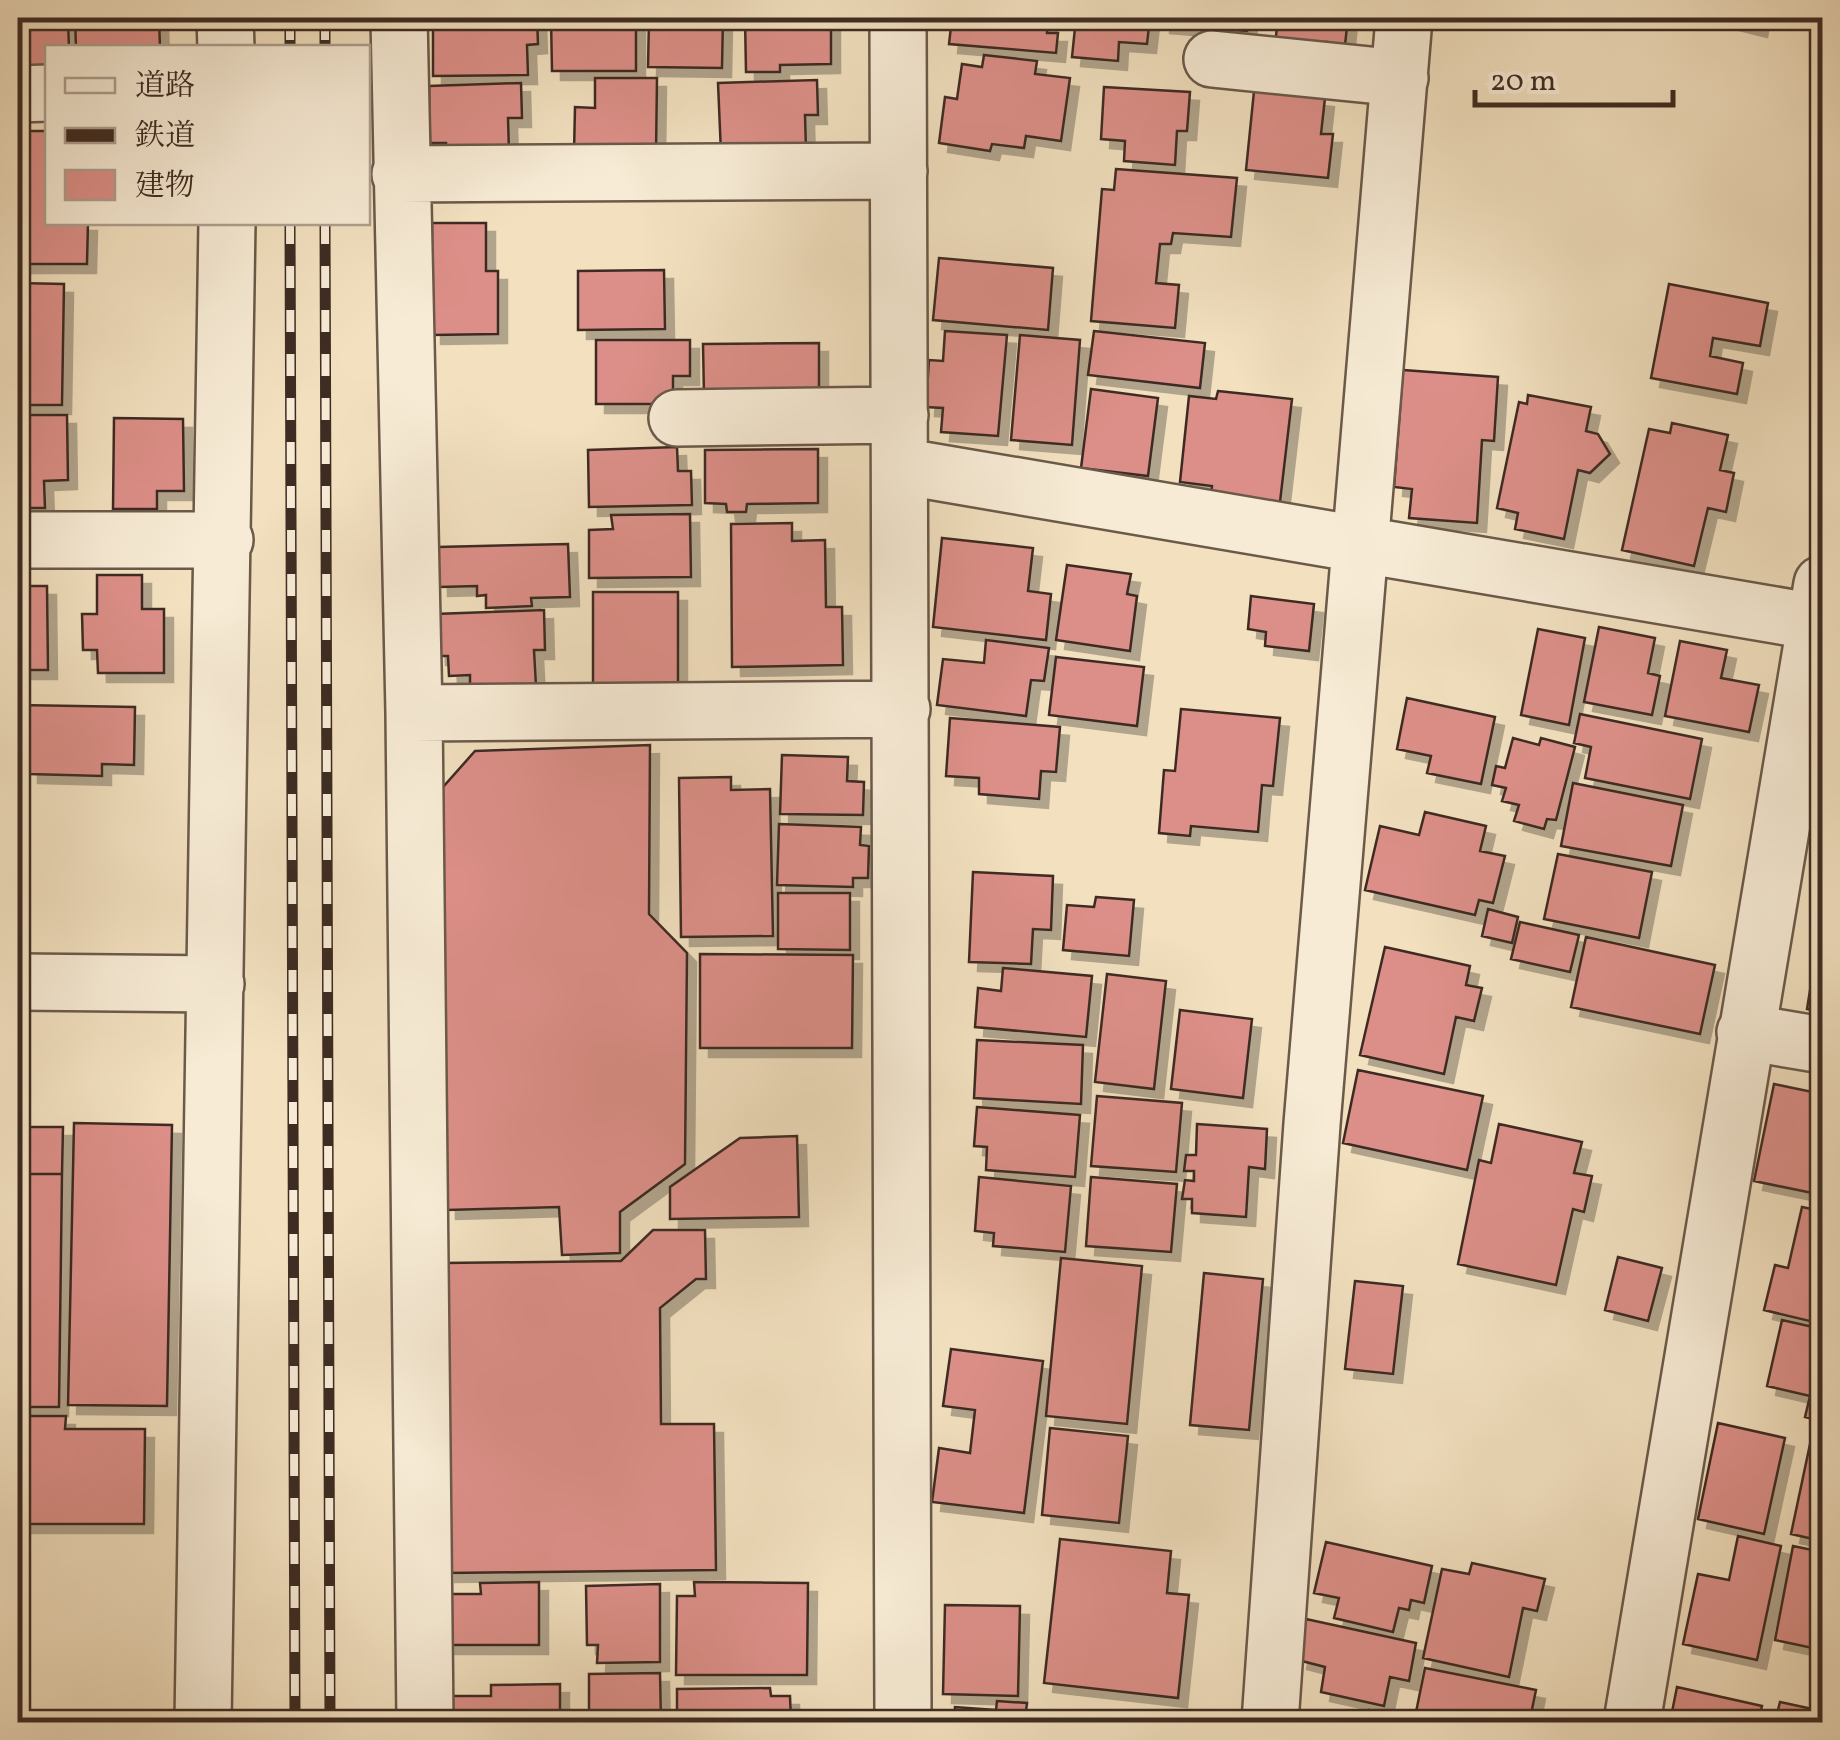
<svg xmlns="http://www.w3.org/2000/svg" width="1840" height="1740" viewBox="0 0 1840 1740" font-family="Vollkorn,'Noto Serif JP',serif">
<defs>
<filter id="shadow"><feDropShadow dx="9" dy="9" stdDeviation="0" flood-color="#0004"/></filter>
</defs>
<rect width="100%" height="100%" fill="#f2e0bf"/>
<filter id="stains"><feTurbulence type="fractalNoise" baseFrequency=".002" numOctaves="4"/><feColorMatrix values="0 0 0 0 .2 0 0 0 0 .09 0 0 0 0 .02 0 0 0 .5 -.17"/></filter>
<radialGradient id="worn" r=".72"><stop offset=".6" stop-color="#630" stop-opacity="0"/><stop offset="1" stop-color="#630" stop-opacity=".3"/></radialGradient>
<path fill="#dc8f88" stroke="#3e2c23" stroke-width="2.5" filter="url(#shadow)" d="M75 18H159L160 48H76Z
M480 18H537L538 44 527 45 528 75 433 76V25H480Z
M551 18H636V71H552Z
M649 18H723L722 68 648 67Z
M745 18H831V64L780 65V72H746Z
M952 18H1048L1047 33H1058L1056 53 949 44Z
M1076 18H1150L1147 44 1119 42 1118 61 1072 57Z
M1162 18H1248L1247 31 1161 24Z
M1278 18H1348L1345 45 1327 42 1326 50 1275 45Z
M1718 18H1760L1758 28Z
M68 21 69 48H48V76L18 77V22Z
M984 55 1037 61 1035 74 1070 78 1061 141 1026 136 1024 148 992 144 990 151 939 143 945 97 957 99 962 64 982 67Z
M595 78H657L656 154 574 153 575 107 595 108Z
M817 80 818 115H805L806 150 721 153 718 83Z
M521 83 522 118H508L509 152 446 154V143H430L429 86Z
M1104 87 1190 92 1187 131H1177L1175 165 1124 161 1125 141 1101 139Z
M1254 91 1325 98 1321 134H1333L1328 178 1246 170Z
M18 131H48V222H88L87 264H18Z
M1116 169 1237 178 1231 237 1173 233 1171 244H1160L1156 283 1179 285 1175 328 1091 321 1102 189 1114 190Z
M432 223H486V271H498V334L432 335Z
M939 258 1053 268 1048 330 933 320Z
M664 270 665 329 578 330V271Z
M18 283 64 284 62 405H18Z
M1669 284 1768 303 1760 346 1713 338 1710 356 1743 363 1737 394 1651 378Z
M945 331 1007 335 998 436 941 432 943 408 926 407 929 360 943 361Z
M1094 331 1205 343 1200 388 1088 375Z
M1020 335 1080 340 1072 445 1011 440Z
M596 340H690V376H673V404H596Z
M819 343V394L704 396 703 344Z
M1403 370 1498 377 1494 441 1482 440 1477 523 1409 518 1412 489 1394 487Z
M1091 389 1158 398 1148 476 1081 468Z
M1218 391 1292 399 1280 502 1211 495 1212 486 1180 482 1189 396 1216 399Z
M1528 395 1591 407 1586 431 1598 434 1610 454 1590 473 1578 470 1564 539 1515 529 1518 513 1497 508 1519 402 1527 404Z
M18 415H67L68 480 44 481 45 508H18Z
M114 418 183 419 184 491H157V509H113Z
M1672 423 1728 435 1720 470 1734 473 1726 512 1708 508 1694 566 1622 550 1649 429 1670 433Z
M677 447 678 471H691L692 505 589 507 588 450Z
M818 449V503L747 504 746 512H727L726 504 705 503V450Z
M690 514 691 577 589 578V530L613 529 611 515Z
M792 523V541L825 540 826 607H842L843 665 732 667 731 524Z
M942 538 1033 548 1028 591 1051 594 1046 640 933 627Z
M568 544 570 597 531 598 532 606 486 608V595L477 596V586L439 587 438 547Z
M1067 565 1131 574 1127 594 1137 596 1130 651 1056 640Z
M97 575H142V609H164V673H98L97 650H83L82 614H97Z
M18 586H47L48 670H18Z
M593 592H678V684L593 683Z
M1251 596 1314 604 1309 651 1265 646 1266 632 1248 629Z
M544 610 545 650H534L536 686 470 688V675L449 676 448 656H437L435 614Z
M1599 627 1655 638 1648 673 1660 676 1652 715 1584 702Z
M1538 629 1585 638 1569 725 1521 715Z
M986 640 1049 648 1044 681 1031 680 1026 716 937 705 943 659 984 663Z
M1680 641 1727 650 1721 678 1759 685 1749 732 1665 716Z
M1056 657 1144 667 1137 726 1049 715Z
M1407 698 1495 717 1481 784 1427 773 1431 756 1397 749Z
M18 705 135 707 134 765 102 764V776L29 774V740H18Z
M1181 709 1280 718 1273 786 1262 785 1258 832 1191 826 1190 836 1159 833 1164 770 1175 771Z
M1580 714 1702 739 1690 799 1585 778 1591 747 1574 743Z
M950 718 1060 727 1056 772 1041 771 1039 799 979 794V778L946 776Z
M1513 738 1539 745 1541 738 1575 747 1556 820 1547 819 1544 829 1514 821 1519 805 1502 801 1506 788 1492 785 1496 766 1505 768Z
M650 745 649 914 687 953 685 1164 620 1212V1253L562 1255 559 1207 447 1210 436 795 475 751Z
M782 755 848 757 847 781 864 782 863 815 780 814Z
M731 777V790L770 789 773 936 681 937 679 778Z
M1573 783 1683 805 1671 866 1561 846Z
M1425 812 1486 826 1480 851 1505 856 1493 903 1479 900 1475 915 1365 890 1380 826 1419 835Z
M779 824 861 827 860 845 869 846 868 878H853V887L777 885Z
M1558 854 1652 872 1639 938 1544 919Z
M973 872 1053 876 1051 930 1033 929 1031 964 969 962Z
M778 893H850V950L778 949Z
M1096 897 1134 900 1129 956 1063 950 1067 905 1094 907Z
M1488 909 1518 917 1512 943 1482 936Z
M1822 916V1012L1807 1009Z
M1520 922 1579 935 1570 972 1511 959Z
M1586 937 1715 965 1700 1034 1571 1007Z
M1385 947 1470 966 1466 985 1482 988 1474 1021 1456 1017 1444 1074 1360 1055Z
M700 954 853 955 852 1048H700Z
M1003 968 1092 976 1086 1037 975 1027 978 988 1001 991Z
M1107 974 1166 981 1154 1089 1095 1082Z
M1180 1010 1252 1019 1243 1098 1171 1089Z
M977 1040 1083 1045 1081 1104 974 1098Z
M1358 1070 1483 1096 1467 1170 1343 1143Z
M1774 1084 1822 1094V1195L1754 1181Z
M1097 1096 1182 1103 1176 1172 1091 1166Z
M977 1107 1080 1115 1075 1177 986 1170 987 1147 974 1146Z
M74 1123 172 1125 167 1406 68 1405Z
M1197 1124 1267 1129 1265 1169 1249 1167 1246 1217 1192 1213V1199H1182L1185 1180 1194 1181V1171H1184L1186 1155H1196Z
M1499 1124 1582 1142 1574 1173 1592 1176 1584 1212 1573 1209 1556 1285 1458 1264 1479 1160 1491 1163Z
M18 1127H63L62 1174H18Z
M797 1136 799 1217 670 1219V1187L740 1138Z
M18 1174H62L59 1407H18Z
M979 1177 1071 1186 1065 1252 993 1246 994 1233 975 1231Z
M1091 1177 1177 1184 1171 1252 1086 1246Z
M1802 1207 1822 1211V1324L1764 1310 1775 1265 1788 1268Z
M653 1230H705L706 1279H696L660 1308 661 1424H714L716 1570 446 1573 443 1263 621 1261Z
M1618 1257 1662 1268 1648 1321 1605 1310Z
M1061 1258 1142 1266 1127 1424 1046 1416Z
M1204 1273 1263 1279 1249 1430 1190 1425Z
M1355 1281 1403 1286 1393 1374 1345 1369Z
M1782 1320 1822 1329V1421L1805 1417 1810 1396 1767 1386Z
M951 1349 1043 1361 1024 1513 932 1502 939 1448 970 1453 975 1410 943 1406Z
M27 1416H66L65 1429H145L144 1524H18V1429H27Z
M1718 1423 1785 1438 1764 1534 1698 1519Z
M1050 1428 1128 1436 1119 1523 1042 1515Z
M1813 1430 1822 1432V1541L1791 1534Z
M1738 1536 1781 1546 1757 1660 1683 1644 1698 1574 1729 1580Z
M1060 1539 1171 1551 1167 1593 1189 1595 1178 1698 1044 1683Z
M1326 1542 1432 1566 1424 1603 1411 1600 1409 1610 1399 1608 1393 1632 1334 1618 1339 1598 1314 1593Z
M1793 1546 1822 1552V1650L1775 1640Z
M1472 1563 1545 1579 1537 1611 1523 1608 1509 1677 1423 1658 1442 1569 1469 1574Z
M539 1582V1645H445L444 1594H481L480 1583Z
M694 1582 808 1583 807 1675H676L677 1596H695Z
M660 1584V1662L597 1663 598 1645H587L586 1586Z
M945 1605 1020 1606 1018 1696 943 1694Z
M1306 1619 1416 1643 1409 1681 1390 1677 1384 1706 1321 1692 1325 1667 1298 1660Z
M1425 1668 1536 1690 1530 1719 1511 1716 1510 1722H1414Z
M660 1673 661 1722H589V1674Z
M560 1684V1722H452L451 1696H491V1685Z
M1677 1687 1762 1706 1758 1722H1670Z
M770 1688 771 1696H790L791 1722H677V1689Z
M997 1701 1027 1703 1026 1711 1036 1712 1035 1722H954L955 1707 996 1710Z
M1780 1702 1822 1711V1722H1775Z
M1369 1710 1396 1716 1395 1722H1336L1338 1714 1367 1719Z"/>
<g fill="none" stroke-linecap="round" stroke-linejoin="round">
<defs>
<path id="minor" d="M225 18 226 48
M399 18 414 713 425 1722
M898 18 903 1722
M1212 59 1400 78
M18 94 48 93
M400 174 899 171
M677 418 900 415
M900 466 1816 622
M18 540H225
M414 713 902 709
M18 982 216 984
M1745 1032 1822 1045
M203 1722 227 222
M1270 1722 1312 1124 1404 18
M1632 1722 1822 584"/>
</defs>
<use href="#minor" stroke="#6b594a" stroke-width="60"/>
<use href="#minor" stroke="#f7ebd5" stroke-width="55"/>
<defs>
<path id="rail" d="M290 18V48
M325 18V48
M290 222 295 1722
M325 222 330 1722"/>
</defs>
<use href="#rail" stroke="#3e2c23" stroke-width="11"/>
<use href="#rail" stroke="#f7ebd5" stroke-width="8" stroke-dasharray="22" stroke-linecap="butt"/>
</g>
<rect width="1840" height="1740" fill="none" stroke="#f2e0bf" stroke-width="60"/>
<rect x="20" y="20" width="1800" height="1700" fill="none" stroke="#3e2c23" stroke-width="5"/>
<rect x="30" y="30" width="1780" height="1680" fill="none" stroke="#3e2c23" stroke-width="2.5"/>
<rect x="45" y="45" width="325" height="180" fill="#f7ebd5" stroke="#ad9f8e" stroke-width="2.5"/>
<rect x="65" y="78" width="50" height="15" fill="#f7ebd5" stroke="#ad9f8e" stroke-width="2.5"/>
<text x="135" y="95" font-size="30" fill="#3e2c23">道路</text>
<rect x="65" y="128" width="50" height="15" fill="#3e2c23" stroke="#ad9f8e" stroke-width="2.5"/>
<text x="135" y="145" font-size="30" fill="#3e2c23">鉄道</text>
<rect x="65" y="170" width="50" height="30" fill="#dc8f88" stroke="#ad9f8e" stroke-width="2.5"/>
<text x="135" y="195" font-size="30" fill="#3e2c23">建物</text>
<path d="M1475 90v15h198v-15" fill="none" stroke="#3e2c23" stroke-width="5"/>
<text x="1490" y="90" font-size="30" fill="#3e2c23" stroke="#f7ebd5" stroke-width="8" paint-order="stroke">20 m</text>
<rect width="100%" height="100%" filter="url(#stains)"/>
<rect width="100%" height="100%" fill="url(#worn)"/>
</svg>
